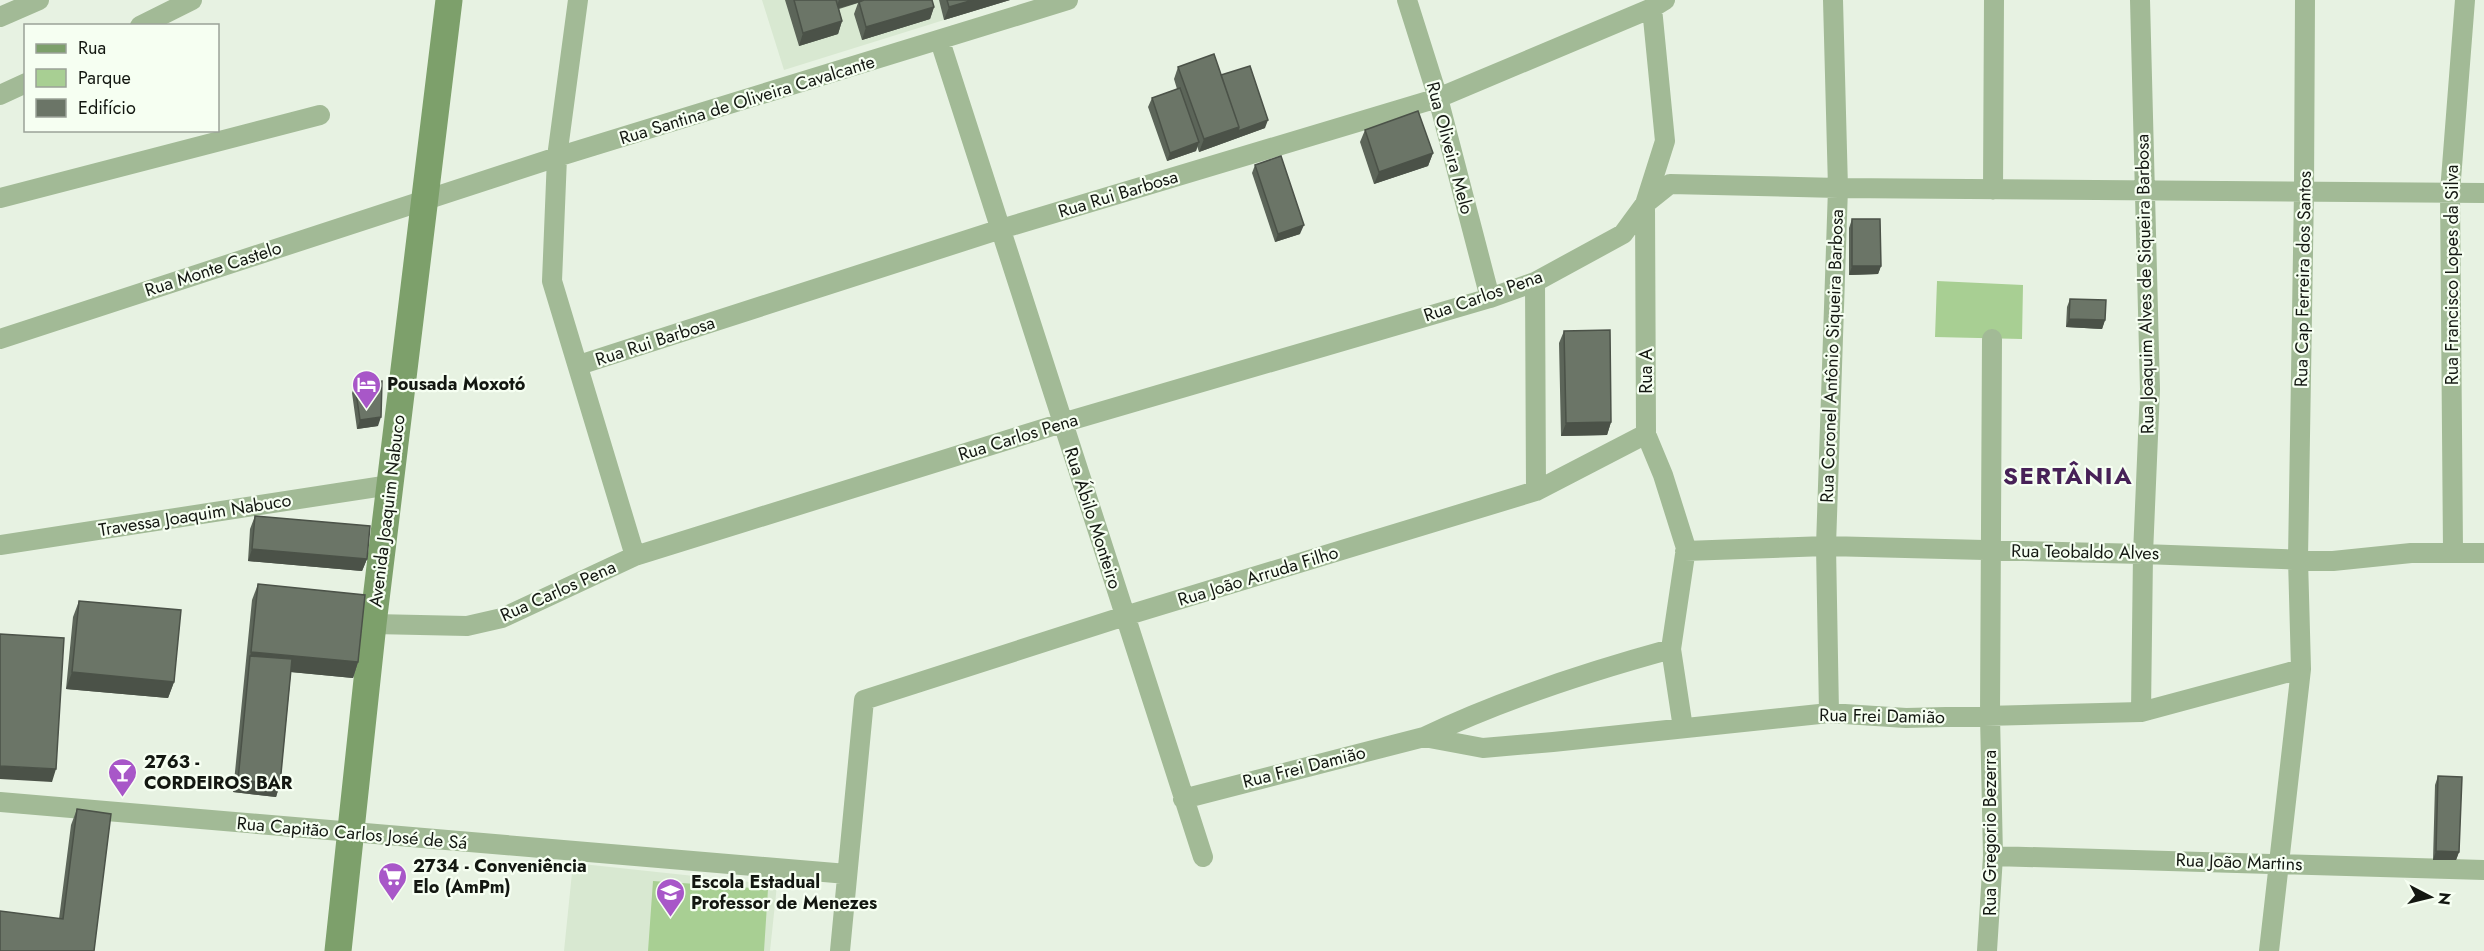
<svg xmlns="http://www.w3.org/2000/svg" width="2484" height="951" viewBox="0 0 2484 951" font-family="Jost,sans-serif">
<rect width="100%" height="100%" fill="#e7f2e2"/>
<path fill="#d8e8d1" d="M762 0H939L944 20 784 70Z
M573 863 777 885 770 951H564Z"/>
<path fill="#a8cf93" d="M1937 281 2023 285 2022 339 1935 337Z
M653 881 768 889 764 951H648Z"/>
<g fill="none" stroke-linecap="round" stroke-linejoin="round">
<path stroke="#a2ba96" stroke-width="20" d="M578 0 557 157 552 281 635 556
M1407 0 1438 98 1490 298
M2140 0 2150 389 2143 554 2141 712
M1652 8 1665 141 1645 204 1646 434 1663 475 1686 548 1671 649 1683 728
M0 17 39 0
M140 26 192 0
M940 41 1203 857
M0 95 26 83
M1993 190 1994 0
M0 198 320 115
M1535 282 1536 491
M0 339 557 157 1068 0
M579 365 1001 229 1438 98 1652 8 1665 0
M0 545 390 485
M1685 551 1826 546 2143 554 2333 561 2411 553H2484
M2453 551 2450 192 2465 0
M373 624 467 626 502 618 635 556 1062 423 1490 298 1535 282 1623 234 1645 204 1670 184 1838 188 2484 193
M1829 713 1826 546 1838 188 1833 0
M1424 737C1503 699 1587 672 1671 649
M1183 799 1424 737 1483 748 1553 742 1829 713 1906 718 2141 712 2301 669
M0 802 847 874
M1993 856 2484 870
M840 951 864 700 1125 616 1536 491 1646 434
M1987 951 1993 856 1990 716 1992 339
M2269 951 2301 669 2298 559 2304 191 2305 0"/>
<path stroke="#7da06b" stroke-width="27" d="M338 951 373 624 449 0"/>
</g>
<path fill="#5c6559" d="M785 0H932L934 7 930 19 862 40 854 14 858 3 839 9 842 21 838 34 799 46Z
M939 0H1010L944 20Z
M1178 67 1221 75 1265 128 1199 152 1197 146 1196 151 1167 161 1148 107 1152 98 1177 89 1174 79Z
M1365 130 1433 153 1428 166 1374 184 1360 142Z
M1255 165 1300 234 1275 242 1252 173Z
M1852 219 1881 266 1878 274 1849 275V228Z
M2070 299 2105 320 2102 329 2066 327 2067 307Z
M1564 331 1611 422 1607 435 1561 436 1559 343Z
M355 385 378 426 357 429 352 393Z
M255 516 367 559 362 571 248 561 250 529Z
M258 584 358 662 353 678 291 672 280 784 276 797 233 792 252 600Z
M79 601 174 682 168 698 66 689 73 617Z
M2438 776 2459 852 2456 860H2433L2435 785Z
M77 809 94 951 59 919 71 825Z"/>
<path fill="#4b5248" d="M839 0H867L836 9Z
M973 0H1010L944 20 949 7Z
M934 7 930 19 862 40 866 27Z
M842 21 838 34 799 46 803 33Z
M1268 120 1265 128 1199 152 1204 139 1239 127Z
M1199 142 1196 151 1167 161 1170 153Z
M1433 153 1428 166 1374 184 1379 172Z
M1304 225 1300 234 1275 242 1278 234Z
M1852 266H1881L1878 274 1849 275Z
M2069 319 2105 320 2102 329 2066 327Z
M381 417 378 426 357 429 360 420Z
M1611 422 1607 435 1561 436 1566 423Z
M252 549 367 559 362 571 248 561Z
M251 652 358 662 353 678 249 668 250 656Z
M72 672 174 682 168 698 66 689Z
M0 766 56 769 52 782 0 779Z
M238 780 280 784 276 797 233 792Z
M2436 851 2459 852 2456 860H2433Z"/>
<path fill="#6b7567" stroke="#4b5248" stroke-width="1.5" d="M794 0H836L842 21 803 33Z
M864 0H932L934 7 866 27 859 2Z
M947 0H973L949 7Z
M1214 54 1239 127 1204 139 1178 67Z
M1250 66 1268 120 1238 131 1239 127 1221 75Z
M1180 88 1199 142 1170 153 1152 98Z
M1418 111 1433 153 1379 172 1365 130Z
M1281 156 1304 225 1278 234 1255 165Z
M1852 219H1880L1881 266H1852Z
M2070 299 2106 300 2105 320 2069 319Z
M1610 330 1611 422 1566 423 1564 331Z
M382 381 381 417 360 420 355 385Z
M255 516 370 526 367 559 252 549Z
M258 584 365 595 358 662 251 652Z
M79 601 181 610 174 682 72 672Z
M0 634 64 638 56 769 0 766Z
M250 656 292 659 280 784 238 780Z
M2438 776 2462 777 2459 852 2436 851Z
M77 809 111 814 94 951H0V911L63 919Z"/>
<defs>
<symbol id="hotel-pin" viewBox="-11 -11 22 30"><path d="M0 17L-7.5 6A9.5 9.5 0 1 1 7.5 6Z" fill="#a857c8" stroke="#f6fff2"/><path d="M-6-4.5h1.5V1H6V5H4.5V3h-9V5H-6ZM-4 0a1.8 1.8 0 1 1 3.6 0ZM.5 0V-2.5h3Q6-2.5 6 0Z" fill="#fff"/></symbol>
<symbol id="bar-pin" viewBox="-11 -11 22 30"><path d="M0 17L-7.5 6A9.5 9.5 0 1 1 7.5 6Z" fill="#a857c8" stroke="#f6fff2"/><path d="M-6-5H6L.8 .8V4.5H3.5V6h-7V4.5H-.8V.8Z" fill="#fff"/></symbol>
<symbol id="supermarket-pin" viewBox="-11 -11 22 30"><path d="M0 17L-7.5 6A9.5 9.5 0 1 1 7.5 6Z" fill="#a857c8" stroke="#f6fff2"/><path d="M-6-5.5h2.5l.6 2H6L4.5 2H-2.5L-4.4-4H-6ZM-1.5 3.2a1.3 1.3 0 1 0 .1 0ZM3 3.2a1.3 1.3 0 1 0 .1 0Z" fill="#fff"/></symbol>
<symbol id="school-pin" viewBox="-11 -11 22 30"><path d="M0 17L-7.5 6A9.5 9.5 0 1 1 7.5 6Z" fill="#a857c8" stroke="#f6fff2"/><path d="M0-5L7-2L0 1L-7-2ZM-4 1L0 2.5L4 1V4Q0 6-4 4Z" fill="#fff"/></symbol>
</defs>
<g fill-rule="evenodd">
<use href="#hotel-pin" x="350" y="368" width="33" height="45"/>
<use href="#bar-pin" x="106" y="756" width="33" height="45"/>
<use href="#supermarket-pin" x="376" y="860" width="33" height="45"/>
<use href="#school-pin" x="654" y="876" width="33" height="45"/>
</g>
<g text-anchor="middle" stroke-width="4.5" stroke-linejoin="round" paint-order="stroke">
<g font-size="18" fill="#131711" stroke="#f6fff2">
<text transform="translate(747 100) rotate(-17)" y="6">Rua Santina de Oliveira Cavalcante</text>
<text transform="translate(1450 148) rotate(75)" y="6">Rua Oliveira Melo</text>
<text transform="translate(1118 194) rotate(-17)" y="6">Rua Rui Barbosa</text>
<text transform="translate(213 269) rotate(-18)" y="6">Rua Monte Castelo</text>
<text transform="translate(2452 275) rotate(-90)" y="6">Rua Francisco Lopes da Silva</text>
<text transform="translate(2303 279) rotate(-89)" y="6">Rua Cap Ferreira dos Santos</text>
<text transform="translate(2145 284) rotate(-91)" y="6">Rua Joaquim Alves de Siqueira Barbosa</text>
<text transform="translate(1483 296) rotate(-19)" y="6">Rua Carlos Pena</text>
<text transform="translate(655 341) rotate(-18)" y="6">Rua Rui Barbosa</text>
<text transform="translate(1832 356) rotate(-88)" y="6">Rua Coronel Antônio Siqueira Barbosa</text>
<text transform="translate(1646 371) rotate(-90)" y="6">Rua A</text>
<text transform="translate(1018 437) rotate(-17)" y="6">Rua Carlos Pena</text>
<text transform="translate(387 511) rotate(-83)" y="6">Avenida Joaquim Nabuco</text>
<text transform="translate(195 515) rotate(-9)" y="6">Travessa Joaquim Nabuco</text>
<text transform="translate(1093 518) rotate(72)" y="6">Rua Ábilo Monteiro</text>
<text transform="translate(2085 552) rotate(1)" y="6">Rua Teobaldo Alves</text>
<text transform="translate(1258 576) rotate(-17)" y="6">Rua João Arruda Filho</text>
<text transform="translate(558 591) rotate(-24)" y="6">Rua Carlos Pena</text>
<text transform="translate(1882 716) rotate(1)" y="6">Rua Frei Damião</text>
<text transform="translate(1304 767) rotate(-14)" y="6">Rua Frei Damião</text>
<text transform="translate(352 833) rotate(5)" y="6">Rua Capitão Carlos José de Sá</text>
<text transform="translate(1990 833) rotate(-90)" y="6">Rua Gregorio Bezerra</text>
<text transform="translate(2239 862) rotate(2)" y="6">Rua João Martins</text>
</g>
<g font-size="18" font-weight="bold" fill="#131711" stroke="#f6fff2" text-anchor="start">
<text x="387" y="390">Pousada Moxotó</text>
<text x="144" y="768">2763 -<tspan x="144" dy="21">CORDEIROS BAR</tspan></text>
<text x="413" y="872">2734 - Conveniência<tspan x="413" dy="21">Elo (AmPm)</tspan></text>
<text x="691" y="888">Escola Estadual<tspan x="691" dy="21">Professor de Menezes</tspan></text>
</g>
<g font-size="24" font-weight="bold" letter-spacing="1.5" fill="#472157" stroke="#f6fff2">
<text x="2068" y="484">SERTÂNIA</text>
</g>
</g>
<rect x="24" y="24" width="195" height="108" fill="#f6fff2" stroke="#9ba298" stroke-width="1.5"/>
<rect x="36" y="44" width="30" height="9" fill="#7da06b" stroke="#9ba298" stroke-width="1.5"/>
<text x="78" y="54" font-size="18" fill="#131711">Rua</text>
<rect x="36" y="69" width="30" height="18" fill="#a8cf93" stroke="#9ba298" stroke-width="1.5"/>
<text x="78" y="84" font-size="18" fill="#131711">Parque</text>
<rect x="36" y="99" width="30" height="18" fill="#6b7567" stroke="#9ba298" stroke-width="1.5"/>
<text x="78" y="114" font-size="18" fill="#131711">Edifício</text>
<g transform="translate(2430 897) rotate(97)" stroke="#f6fff2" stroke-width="4.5" paint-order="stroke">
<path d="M0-4.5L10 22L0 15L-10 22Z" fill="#131711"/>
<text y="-9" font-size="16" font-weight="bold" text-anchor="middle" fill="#131711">N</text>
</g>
</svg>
